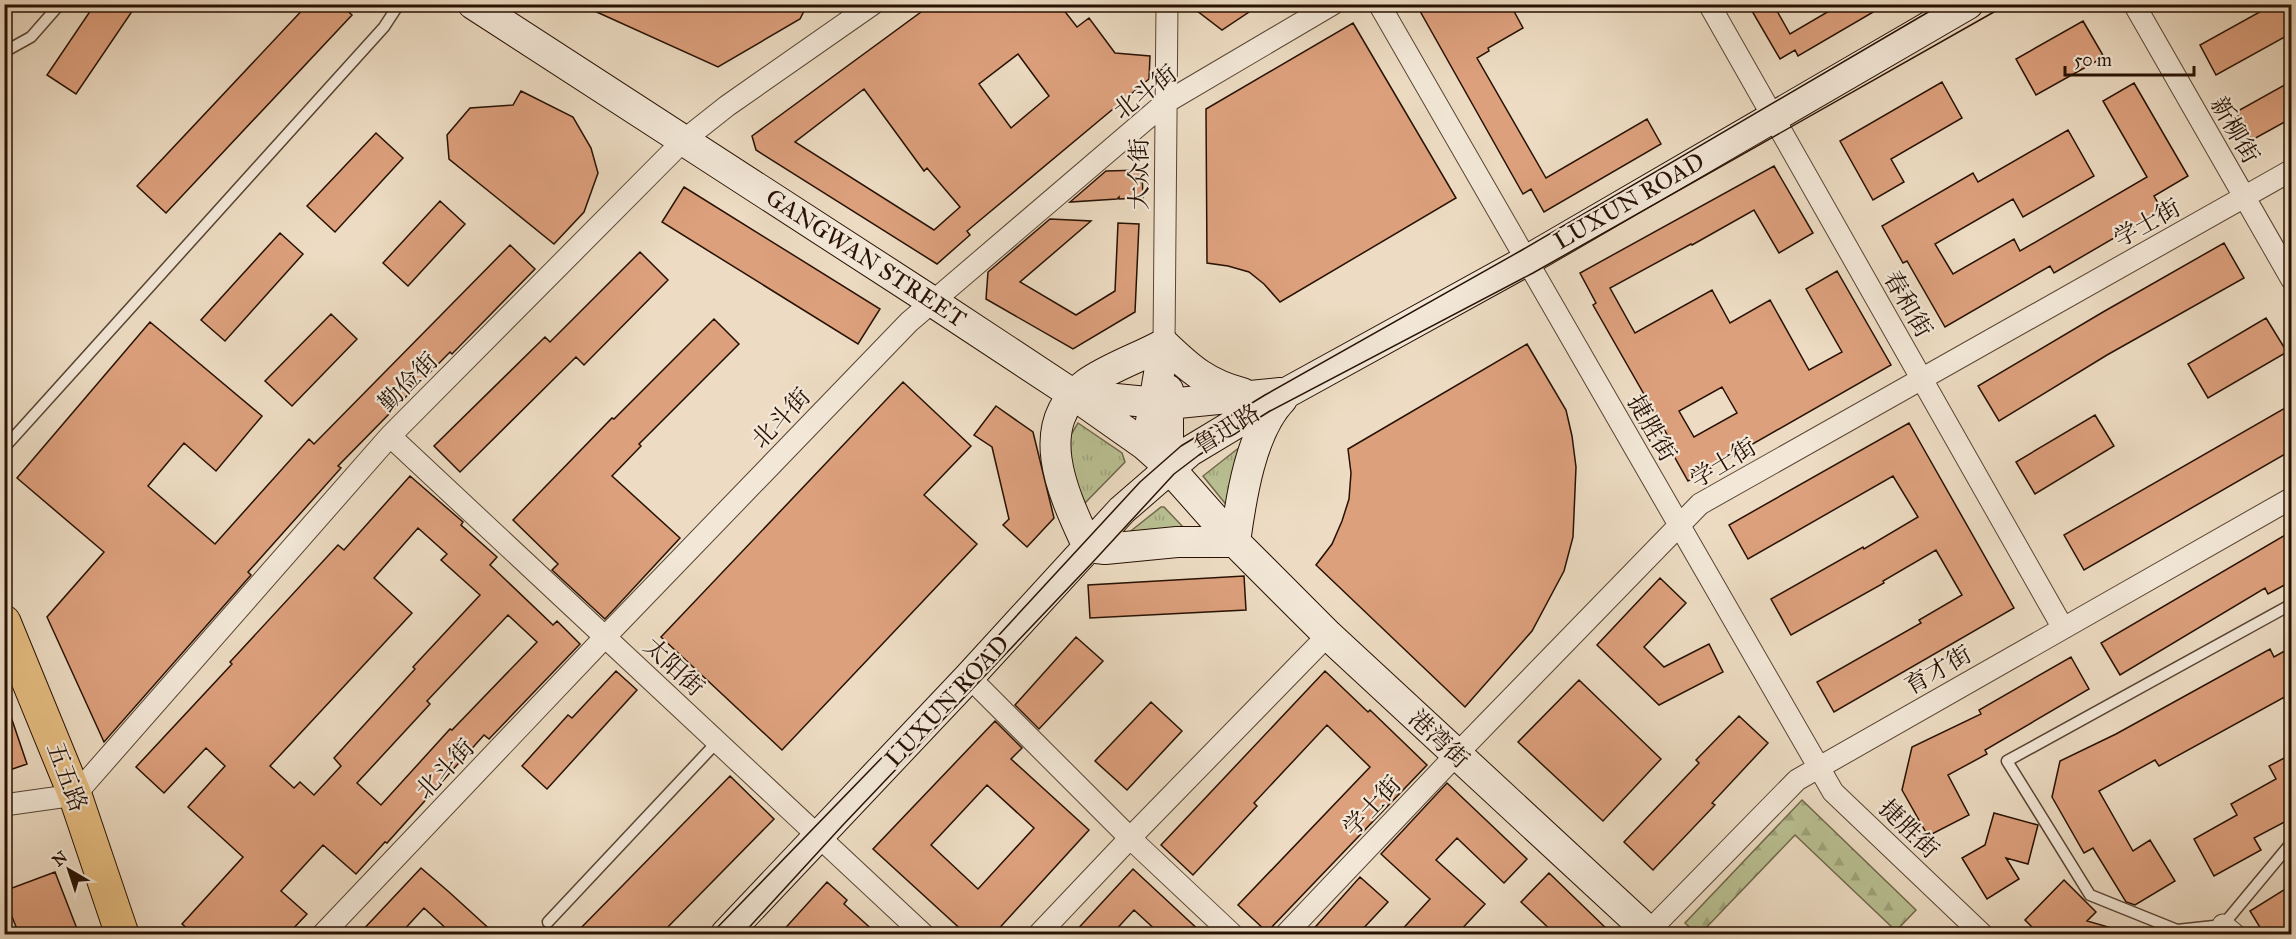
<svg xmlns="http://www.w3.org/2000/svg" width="2296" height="939" viewBox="0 0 2296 939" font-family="'IM FELL Great Primer','Noto Serif SC',serif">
<defs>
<pattern id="grass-tufts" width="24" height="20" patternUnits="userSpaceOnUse" patternTransform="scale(1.5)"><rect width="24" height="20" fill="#b9c093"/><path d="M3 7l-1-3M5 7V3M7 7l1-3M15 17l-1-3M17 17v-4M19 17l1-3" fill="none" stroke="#9fa47d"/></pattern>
<pattern id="forest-firs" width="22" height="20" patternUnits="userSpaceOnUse" patternTransform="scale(1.5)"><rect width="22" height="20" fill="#b9c093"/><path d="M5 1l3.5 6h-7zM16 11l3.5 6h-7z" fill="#9fa47d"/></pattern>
</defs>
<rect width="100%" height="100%" fill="#eddcc3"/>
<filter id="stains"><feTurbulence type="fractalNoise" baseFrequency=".00333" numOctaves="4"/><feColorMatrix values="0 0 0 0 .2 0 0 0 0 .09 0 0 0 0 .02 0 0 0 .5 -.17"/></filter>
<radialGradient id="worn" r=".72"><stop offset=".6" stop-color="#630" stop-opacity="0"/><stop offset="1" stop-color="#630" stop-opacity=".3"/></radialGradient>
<path fill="url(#grass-tufts)" stroke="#70684b" stroke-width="1.5" d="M1078 423 1122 453 1125 462 1081 507 1076 500 1069 438Z
M1250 439 1228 507 1203 476Z
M1161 507H1164L1186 530 1127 534Z"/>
<path fill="url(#forest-firs)" stroke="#70684b" stroke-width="1.5" d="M1802 800 1916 910 1896 931 1795 835 1700 934H1697L1685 923Z"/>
<path fill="#dda07d" stroke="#271103" stroke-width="1.5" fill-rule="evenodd" d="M95 4H124L133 10 76 94 47 75Z
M308 4H340L352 15 166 213 137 186Z
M579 4H799L804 11 800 19 718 67Z
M932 4H1059L1077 27 1089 18 1115 53 1150 56 1149 79 967 231 970 235 937 264 756 150 752 136ZM1018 54 1049 96 1011 128 979 84ZM864 89 924 171 927 168 960 207 934 230 795 142Z
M1188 4H1261L1222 30Z
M1416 4H1510L1523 28 1488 48 1489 51 1477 58 1546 178 1647 119 1661 144 1544 212 1531 189 1523 194Z
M1764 4H1773L1790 34 1841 4H1887L1798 56 1795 50 1780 59 1752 11Z
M2274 4H2292V33L2216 75 2200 45Z
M2083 21 2104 57 2036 95 2016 59Z
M1353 23 1456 198 1280 302 1264 284 1249 272 1228 266 1207 263 1206 109Z
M2292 81V118L2252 140 2236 112Z
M1942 82 1962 118 1891 159 1904 182 1873 200 1840 141Z
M2134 83 2188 176 2154 196 2162 210 2054 273 2050 266 1945 327 1907 261 1903 263 1882 226 1973 173 1978 182 2068 130 2094 176 2023 217 2013 199 1935 244 1953 274 2014 239 2020 251 2147 177 2103 101Z
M521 91 573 117 591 148 598 173 584 212 554 244 449 159 447 135 470 108 513 105Z
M376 133 403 158 335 232 307 206Z
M1774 166 1813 233 1779 253 1754 210 1692 245 1691 244 1610 288 1635 333 1712 290 1730 323 1770 300 1809 370 1842 352 1806 289 1837 271 1891 365 1688 481 1665 440 1669 438 1593 305 1596 303 1580 273ZM1722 387 1737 413 1694 437 1679 411Z
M1142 170 1143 198 1119 199V197L1117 199 1070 202 1106 171Z
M684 187 880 309 858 344 662 222Z
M440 201 465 224 408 286 383 263Z
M1050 219 1091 221 1020 282 1076 315 1115 291 1118 223 1139 224 1135 312 1073 349 986 299 988 272Z
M280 233 303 254 225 341 201 320Z
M2224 243 2244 278 2107 355 1999 421 1978 386 2103 312Z
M510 245 535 269 452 354 450 352 338 466 341 468 248 572 251 575 104 742 47 617 104 552 17 478 150 322 262 416 216 471 184 443 148 486 215 544 309 439 314 444Z
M640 252 668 280 584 365 576 357 460 472 434 446 545 337 550 342Z
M331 314 357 339 292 406 265 381Z
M2266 318 2287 352 2208 398 2188 364Z
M714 319 739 344 639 444 641 446 612 476 680 538 605 619 552 570 558 564 513 520 612 418 614 419Z
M1527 344 1566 410 1572 436 1576 467 1573 537 1564 571 1532 631 1465 707 1316 565 1332 544 1342 521 1349 499 1351 473 1348 449Z
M903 382 971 446 924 495 977 544 782 750 661 637Z
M2292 404V450L2084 570 2064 535Z
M996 406 1033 432 1054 518 1027 547 1003 525 1009 519 992 447 974 435Z
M2095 415 2114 446 2035 494 2016 462Z
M1909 423 2014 608 1834 712 1817 682 1921 623 1919 620 1962 595 1936 550 1883 581 1884 583 1791 635 1771 599 1863 547 1864 549 1918 517 1893 476 1748 559 1729 525Z
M410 476 463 522 461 525 497 557 490 565 553 625 557 621 580 644 489 739 484 735 387 843 385 842 356 874 323 845 281 891 307 914 288 934H194L182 924 243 857 188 807 225 766 206 748 164 793 136 767 232 664 230 662 338 545 344 550ZM418 528 447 554 441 560 480 595 413 667 415 669 334 758 341 766 314 795 300 782 294 788 270 766 412 613 374 578ZM508 615 537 642 452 730 450 729 381 805 357 783 430 704 427 701Z
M2292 531V581L2268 594 2265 588 2120 675 2101 643Z
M1244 576 1246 610 1090 618 1088 585Z
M1660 578 1686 603 1644 647 1664 667 1709 644 1723 672 1659 705 1597 645Z
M1076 637 1103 661 1039 729 1015 705Z
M2292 647V693L2159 766 2155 760 2099 791 2133 851 2150 840 2175 881 2135 905 2126 902 2093 848 2084 853 2052 797 2060 761 2116 734 2270 649 2274 657Z
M2071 657 2089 689 1985 750 1987 754 1948 775 1969 815 1928 836 1902 790 1912 747 1981 714 1979 710Z
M616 671 637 690 547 789 522 766 568 715 572 718Z
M1325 671 1368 712 1370 710 1427 765 1267 932 1238 905 1370 767 1327 725 1254 803 1257 806 1193 875 1161 845Z
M1579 680 1661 759 1603 821 1518 742Z
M1151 702 1182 731 1127 790 1095 761Z
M7 705 27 764 4 772V706Z
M1739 716 1768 743 1712 803 1715 805 1653 870 1624 842 1699 763 1696 760Z
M995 721 1022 748 1011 759 1089 830 994 934H966L873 849ZM987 785 1034 828 978 889 931 845Z
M2292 754V818L2254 838 2261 850 2214 876 2194 839 2237 815 2231 804 2276 779 2269 766Z
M730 776 774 819 661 934H575Z
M1447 783 1527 859 1504 883 1457 838 1436 860 1485 904 1457 934H1398L1430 899 1381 854Z
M1994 813 2038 825 2028 864 2006 858 2019 879 1987 899 1962 858 1985 845Z
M421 868 449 892 495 934H452L424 908 400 934H359Z
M1133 869 1203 934H1160L1134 910 1112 934H1073Z
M55 872 79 934H19L4 897V891Z
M1549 873 1612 934H1555L1521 902Z
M1360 877 1388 902 1358 934H1309Z
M2064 880 2096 912 2087 921 2122 931 2121 934H2039L2025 920Z
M827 882 847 900 844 904 877 934H780Z
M2292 885V934H2264L2250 911Z"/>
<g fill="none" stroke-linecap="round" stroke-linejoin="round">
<defs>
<path id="lane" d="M4 52 31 37 60 4
M4 448 384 27 399 4
M2292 604 2007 761 2090 895 2177 930 2223 925 2292 842
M548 922 717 742"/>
<path id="street" d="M1379 4 1833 792 1982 934
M1709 4 2063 628
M2134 4 2292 280
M1164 344 1167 4
M390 436 923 934
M969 677 1130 838 1232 934
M4 805 75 795 390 436 684 140 727 106 873 4
M2223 925 2234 934
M323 934 605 637 909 322 1165 103 1333 4
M1039 934 1130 838 1328 635
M1286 934 1456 755 1700 504 2292 170
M1646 934 1797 780 2292 498"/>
<path id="secondary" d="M473 4 933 302 1074 395 1145 445 1163 461 1235 542 1328 635 1649 932
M1164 344C1139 358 1110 367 1086 384 1029 426 1065 497 1088 547L1105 549 1177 542H1235
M1164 344C1190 369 1207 384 1242 393
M1168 390V468
M1074 395 1168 404 1280 393
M1151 421 1164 344
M1235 542C1241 498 1251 431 1282 399
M726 934 969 677 1122 510 1190 451 1288 392 1526 261 1968 4"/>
<path id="primary" d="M4 622 75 795 122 934"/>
</defs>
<use href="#lane" stroke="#584433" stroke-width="13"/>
<use href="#street" stroke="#584433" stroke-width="23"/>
<use href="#secondary" stroke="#271103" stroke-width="32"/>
<use href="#primary" stroke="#271103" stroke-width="35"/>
<use href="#lane" stroke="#f3e8d8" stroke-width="10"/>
<use href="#street" stroke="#f3e8d8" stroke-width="21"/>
<use href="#secondary" stroke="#f3e8d8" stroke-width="30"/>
<use href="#primary" stroke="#e6be82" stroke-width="33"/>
<path stroke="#271103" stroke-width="1.5" d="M711 934 962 675 1140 482 1181 446 1265 395 1522 250 1942 4
M743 934 842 826 1092 563 1174 474 1199 455 1270 411 1533 273 2008 4"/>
</g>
<g text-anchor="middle" stroke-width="4.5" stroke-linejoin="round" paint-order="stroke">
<g font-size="24" fill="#271103" stroke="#f3e8d8">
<text transform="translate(1145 92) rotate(-37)" y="8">北斗街</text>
<text transform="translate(2235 130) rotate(60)" y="8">新柳街</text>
<text transform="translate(1139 174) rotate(-90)" y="8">大众街</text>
<text transform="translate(1629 201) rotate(-30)" y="8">LUXUN ROAD</text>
<text transform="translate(2147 223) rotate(-29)" y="8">学士街</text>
<text transform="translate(866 258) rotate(33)" y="8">GANGWAN STREET</text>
<text transform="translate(1908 304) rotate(60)" y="8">春和街</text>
<text transform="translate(408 382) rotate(-45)" y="8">勤俭街</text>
<text transform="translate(781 418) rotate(-46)" y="8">北斗街</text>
<text transform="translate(1652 428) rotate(60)" y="8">捷胜街</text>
<text transform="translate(1227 429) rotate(-32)" y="8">鲁迅路</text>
<text transform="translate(1723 463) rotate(-31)" y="8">学士街</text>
<text transform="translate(674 667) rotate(43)" y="8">太阳街</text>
<text transform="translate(1938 670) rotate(-30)" y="8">育才街</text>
<text transform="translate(947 701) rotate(-47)" y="8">LUXUN ROAD</text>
<text transform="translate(1439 739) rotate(43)" y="8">港湾街</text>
<text transform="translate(445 769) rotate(-46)" y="8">北斗街</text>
<text transform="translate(67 777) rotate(69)" y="8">五五路</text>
<text transform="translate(1372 806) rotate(-47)" y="8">学士街</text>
<text transform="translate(1909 829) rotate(44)" y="8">捷胜街</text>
</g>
</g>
<rect width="2296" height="939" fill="none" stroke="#eddcc3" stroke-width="24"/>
<rect x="6" y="6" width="2284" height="927" fill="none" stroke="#271103" stroke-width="3"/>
<rect x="12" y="12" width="2272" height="915" fill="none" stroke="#271103" stroke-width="1.5"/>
<g transform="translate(69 870) rotate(321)" stroke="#f3e8d8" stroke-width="4.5" paint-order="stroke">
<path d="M0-4.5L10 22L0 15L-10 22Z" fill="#271103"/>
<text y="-9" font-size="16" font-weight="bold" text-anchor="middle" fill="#271103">N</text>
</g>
<path d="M2065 66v9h129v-9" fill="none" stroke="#271103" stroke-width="3"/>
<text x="2074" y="66" font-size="18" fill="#271103" stroke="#f3e8d8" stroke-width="4.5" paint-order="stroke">50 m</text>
<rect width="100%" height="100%" filter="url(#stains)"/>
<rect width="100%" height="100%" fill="url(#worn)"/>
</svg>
